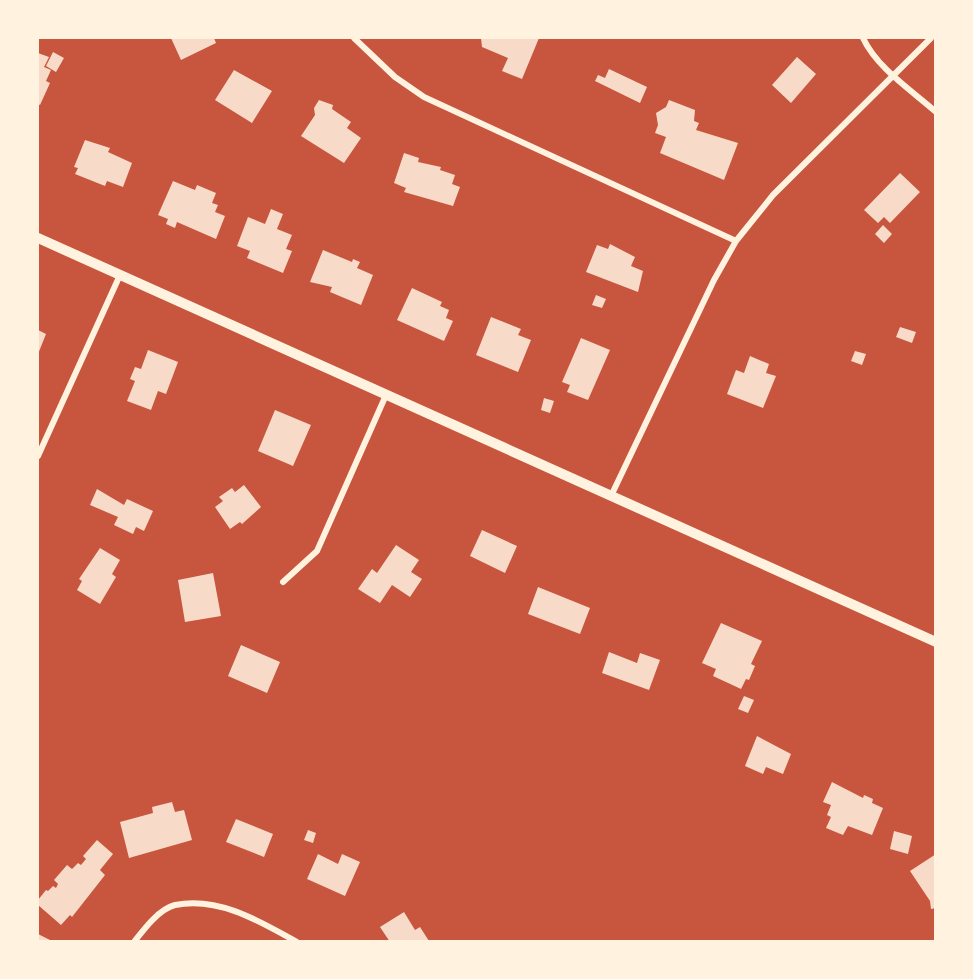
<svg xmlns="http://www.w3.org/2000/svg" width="973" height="979" viewBox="0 0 973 979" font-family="'Sofia Sans Condensed',sans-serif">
<rect width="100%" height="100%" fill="#c8553d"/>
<path fill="#f7dbc8" d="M171 38H214L216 43 181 60Z
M481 38H539L522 79 502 71 508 58 482 47Z
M53 52 64 58 56 72 46 66Z
M38 53 49 57 44 67 51 70 46 81 50 83 40 105 38 104Z
M797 57 816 74 791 103 772 85Z
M609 69 647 87 640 103 595 81 598 75 605 78Z
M234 70 272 91 252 123 215 100Z
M319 100 333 105 332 109 351 122 347 128 361 138 344 163 301 136 315 115 314 108Z
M669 100 695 110 694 121 699 123 696 130 738 143 724 180 660 153 666 137 655 133 658 125 656 113 666 107Z
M85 140 110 148 108 152 132 163 123 187 107 181 105 186 75 174 78 168 74 167Z
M404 153 419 158 418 162 441 167 440 170 455 175 452 184 460 187 453 206 404 192 406 188 394 183Z
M900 173 920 192 890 223 884 217 878 223 864 210Z
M173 181 195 190 197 185 216 193 212 203 218 205 215 212 225 216 216 239 177 222 175 228 166 224 168 219 158 215Z
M271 209 283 214 277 229 292 235 286 249 292 251 283 273 247 258 250 251 237 246 248 217 265 224Z
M883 225 892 234 884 243 875 234Z
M610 244 635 257 631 266 643 271 638 292 586 272 597 245 608 249Z
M323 250 352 262 353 259 360 262 357 268 373 275 361 305 330 292 332 287 310 282Z
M412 288 442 302 440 306 449 310 446 318 453 321 444 341 397 320Z
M596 295 606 299 602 308 592 305Z
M491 317 521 329 518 335 531 340 518 372 476 355Z
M900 327 916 332 912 343 896 337Z
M38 330 46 334 38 354Z
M581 338 610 350 588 400 567 392 570 385 562 382Z
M148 350 178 362 166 394 158 391 151 410 127 401 135 381 130 379 135 367 141 369Z
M855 351 866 354 862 365 851 361Z
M750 356 769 364 766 373 776 376 763 408 727 394 736 370 744 373Z
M544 398 554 401 550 413 541 410Z
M275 410 311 425 293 466 258 451Z
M244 485 261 507 242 524 240 522 230 529 215 507 223 501 219 497 232 488 235 492Z
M97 489 124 505 127 499 153 511 144 531 136 527 133 534 114 525 118 517 90 505Z
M482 530 517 546 505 573 470 556Z
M396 545 419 560 411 572 422 579 410 597 392 585 380 603 358 589 372 569 377 573Z
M100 548 120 560 112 574 116 577 100 604 77 590 82 581 79 579Z
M213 573 221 616 185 622 178 580Z
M538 587 590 608 580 634 528 614Z
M721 623 762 641 751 664 755 666 749 680 746 679 741 689 713 676 716 669 702 663Z
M241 645 280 662 267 693 228 676Z
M609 652 637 663 640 653 660 660 649 690 602 673Z
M744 696 754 700 748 713 738 709Z
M757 736 791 754 783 774 766 767 763 774 745 766Z
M832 782 863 798 864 795 873 799 872 803 883 808 872 835 848 826 843 835 826 828 831 817 827 815 831 805 823 802Z
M172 802 175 812 184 810 192 840 129 858 120 822 153 813 152 807Z
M236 819 273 834 264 857 226 842Z
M308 830 316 833 313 843 304 840Z
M894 831 912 836 908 854 890 849Z
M97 840 113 854 100 870 105 875 72 917 70 915 61 925 38 905V900L46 890 48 891 53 886 56 888 58 884 54 880 67 865 72 869 78 863 81 865 86 859 83 856Z
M318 854 338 864 342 854 360 862 345 896 307 879Z
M936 854V908L931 909 930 901 910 871Z
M404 912 415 930 420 927 429 941 390 942 380 927Z
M38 934 54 942H38Z"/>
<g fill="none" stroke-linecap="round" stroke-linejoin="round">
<path stroke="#fff3e0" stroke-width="6" d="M354 38 395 77 424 97 736 241
M863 38C877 68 911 90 936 112
M38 456 120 275
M611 496 714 280 736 241 773 195 931 38
M283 582 317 551 386 395
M134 942C144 929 159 909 175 905 219 896 261 922 297 942"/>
<path stroke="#fff3e0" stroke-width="10" d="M38 238 936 642"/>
</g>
<rect width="973" height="979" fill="none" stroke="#fff3e0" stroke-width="78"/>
</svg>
